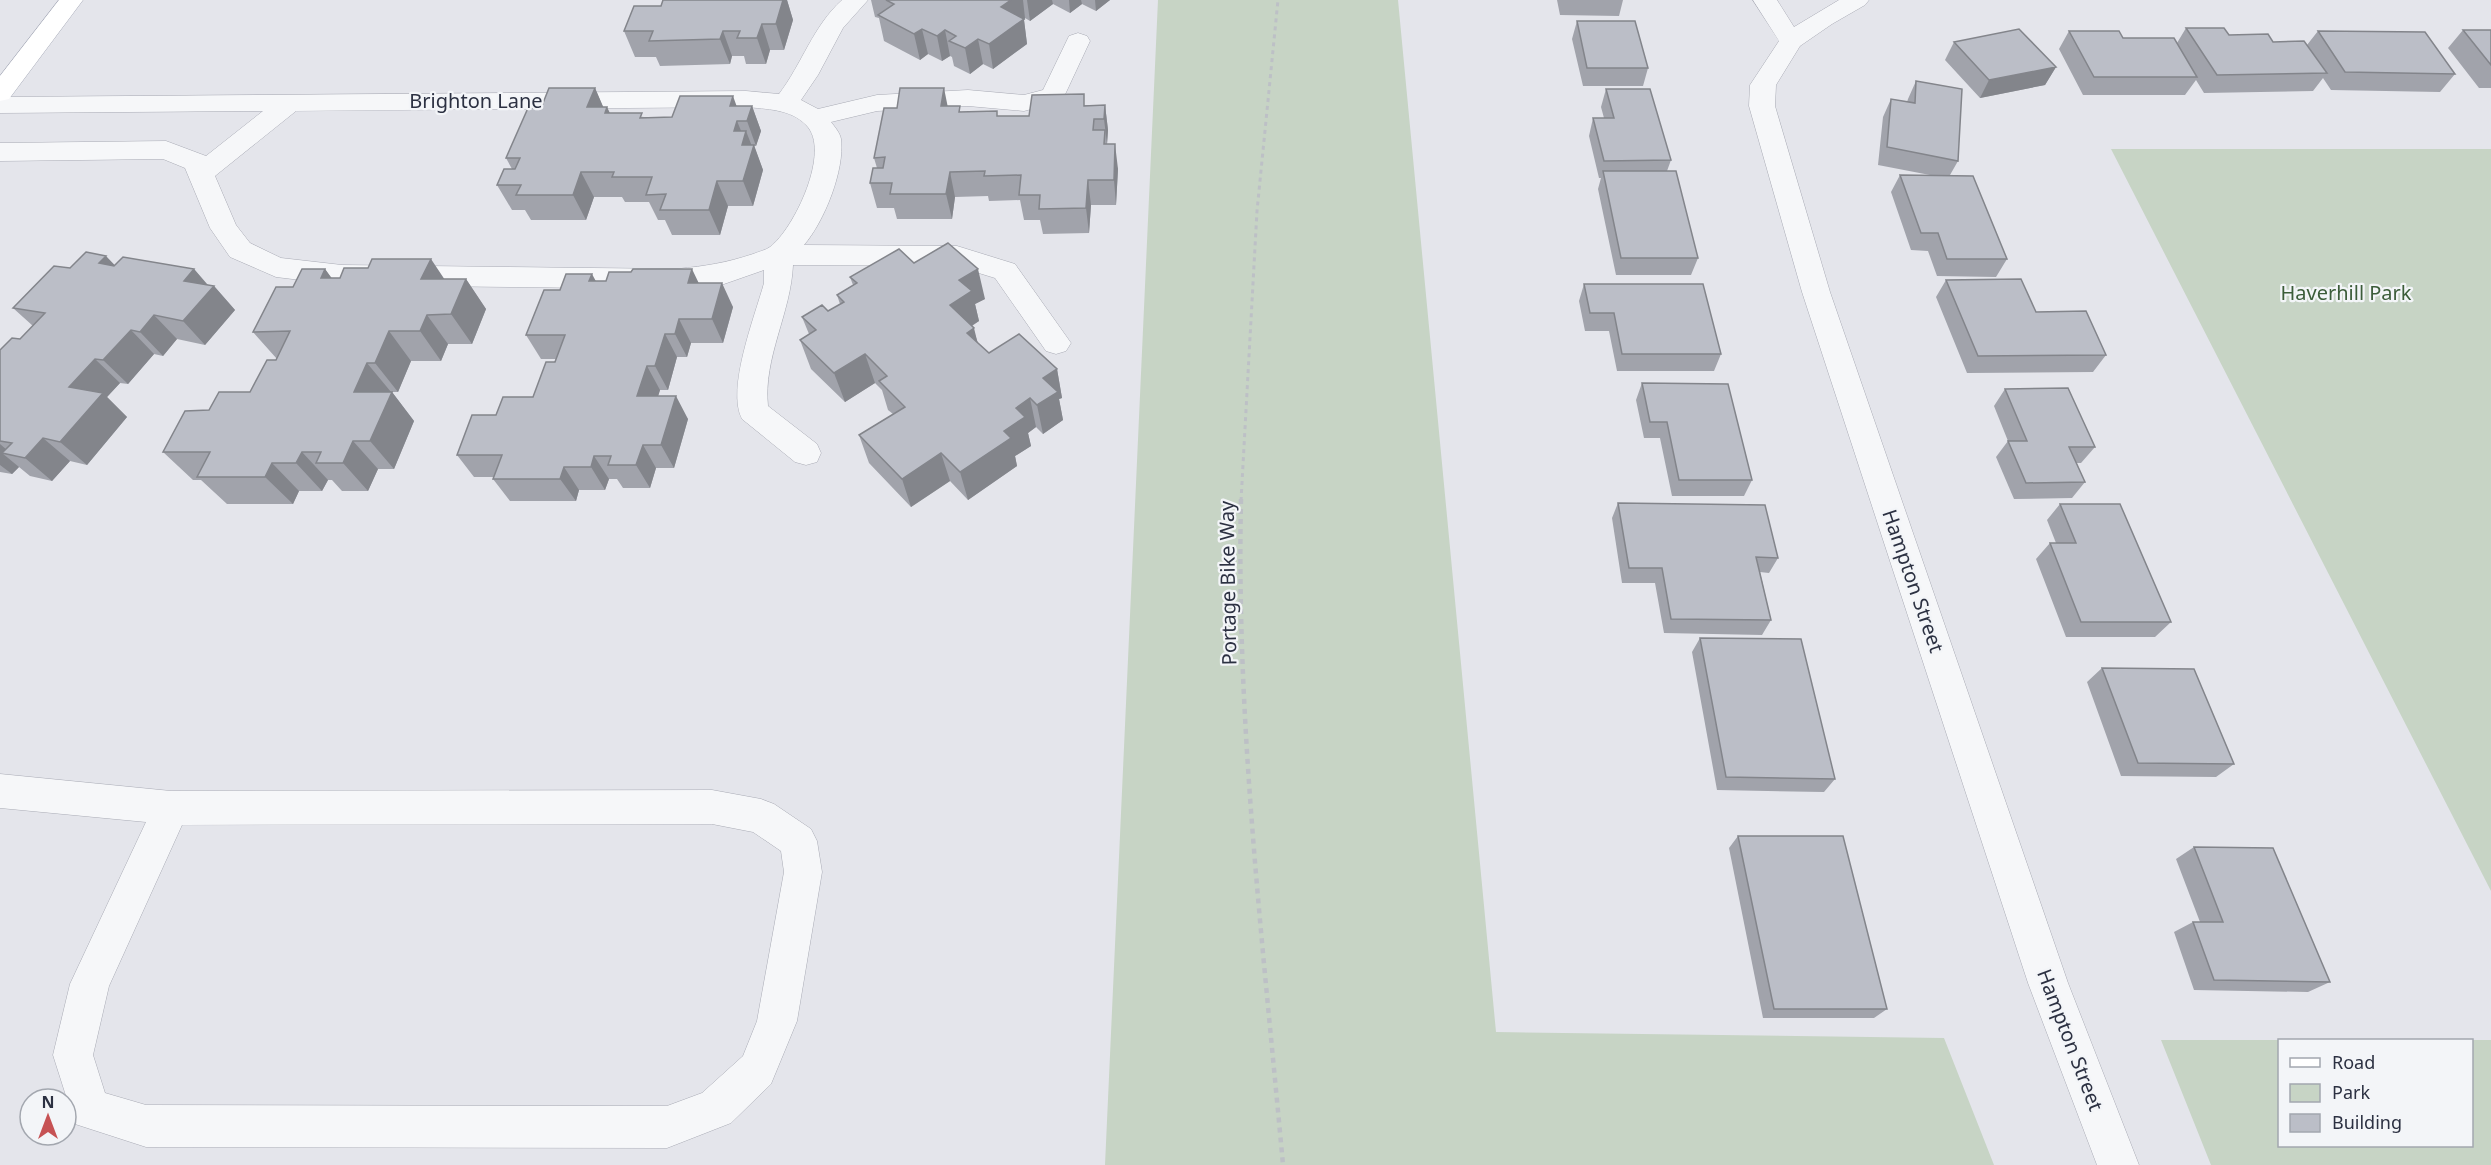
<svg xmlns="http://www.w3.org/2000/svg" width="2491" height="1165" viewBox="0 0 2491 1165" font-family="'Noto Sans',sans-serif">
<rect width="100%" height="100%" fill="#e4e5eb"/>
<path fill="#c7d4c5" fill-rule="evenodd" d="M1158 0H1398L1496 1032 1944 1038 1994 1165H1105Z
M2111 149H2491V891Z
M2161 1040H2491V1165H2211ZM2280 1040H2472V1146H2280Z"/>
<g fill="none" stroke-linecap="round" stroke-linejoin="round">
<defs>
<path id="minor" d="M842 0H868L843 28 818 75 801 100 818 109 877 95 968 90 1024 95 1043 90 1069 36 1078 33 1087 36 1090 41 1062 101 1024 111 968 106 877 111 831 122C835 127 840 133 841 139 845 170 824 222 804 245L957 246 1015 264 1071 343 1066 351 1056 354 1046 351 995 278 956 266 793 265C791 313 763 358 768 406L817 444 821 453 817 462 806 465 795 462 742 419C726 389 755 316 764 283V270L724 284 677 289 342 285 276 277 230 257 210 228 185 168 163 159 0 161V143L166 141 206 156 263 111 0 113V97L746 91 779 94C802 64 813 26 842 0ZM746 107C766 109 791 109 806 125 832 150 794 229 770 247 766 250 758 252 753 254 726 263 706 266 677 269L342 265 281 258 250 243 236 225 215 176 296 111Z
M1753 0H1777L1794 27 1839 0H1869L1865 5 1832 24 1800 46 1776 85 1775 106 1830 292 2068 983 2139 1165H2097L2028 983 1802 292 1749 106 1750 85 1779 41Z
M0 774 171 791 712 790 761 799 774 804 811 829 817 841 822 872 797 1021 771 1084 731 1123 667 1148 146 1147 75 1124 53 1055 70 984 146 822 0 808ZM712 824 753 832 781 851 784 872 757 1021 743 1056 702 1093 667 1106 146 1105 105 1093 93 1055 109 986 182 825Z"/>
<path id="major" d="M59 0H83L9 99 0 101V76Z"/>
</defs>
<use href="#minor" stroke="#a9abb5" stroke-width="1"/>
<use href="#major" stroke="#a4a8b6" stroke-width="1"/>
<path stroke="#bdc0c6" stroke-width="3" stroke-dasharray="4 4" stroke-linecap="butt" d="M1241 501 1257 211 1278 0"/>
<path stroke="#bdc0c6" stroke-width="4.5" stroke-dasharray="5 5" stroke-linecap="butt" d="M1241 499C1236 721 1263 944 1283 1165"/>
<use href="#minor" fill="#f6f7f9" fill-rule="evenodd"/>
<use href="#major" fill="#fff" fill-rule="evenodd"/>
</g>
<path fill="#a1a3ab" d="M663 0H787L793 20 784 50H770L766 64H746L744 56H732L730 64 660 66 656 57H635L624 31 661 6Z
M871 0H1110L1096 11 1082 4 1070 13 1053 4 1030 21 1025 18 1024 20 1027 44 993 69 983 64 970 74 954 66 952 57 950 56 942 61 928 54 920 60 884 41 879 18 875 17Z
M1557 0H1623L1619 16 1560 15Z
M1577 21 1648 68 1643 86H1583L1572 39Z
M2186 28 2273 42 2307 45 2318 31 2455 74 2440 92 2331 90 2323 78 2313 91 2204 93 2196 80 2185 95H2083L2059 49 2069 31 2123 38 2177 43Z
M2463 30H2491V88H2479L2448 48Z
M1954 42 2056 67 2045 85 1980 98 1945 60Z
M1916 81 1958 161 1950 175 2007 259 1996 277 1937 276 1928 251 1911 250 1891 192 1900 175H1930L1878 165 1883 117 1891 99 1907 102 1908 99Z
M595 88 603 107H607L609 113 644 117H672L737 106H752L761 131 756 146H754L763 170 753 206H728L720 235H672L665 220H658L649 202H625L622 197H594L586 220H531L525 210H512L497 185 512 169 506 158 541 108Z
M1606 89 1671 160 1667 171 1698 258 1691 275H1616L1598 189 1601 178H1599L1589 136 1593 118H1604L1601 107Z
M1086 105H1105L1108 130 1107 144 1118 169 1116 205H1091L1089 233 1043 234 1040 220H1024L1020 200 989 201 988 196 955 197 952 219H897L894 208H877L870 183 877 168 874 158 897 108 948 106 961 112 998 116H1029Z
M914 263 985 299 975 304 979 321 972 326 978 343 989 353 1057 369 1062 398 1059 399 1063 420 1043 434 1036 427 1028 433 1031 446 1015 456 1017 466 968 500 950 481 911 507 869 463 859 435 893 414 888 410 882 390 875 383 845 402 811 369 800 340 809 334 802 317 828 311 840 304 837 295 853 285 850 277Z
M115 265 194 269 208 285 214 286 235 310 205 345 177 339 163 356 154 354 128 384 120 383 107 397 127 417 87 465 70 461 52 481 30 476 19 467 12 474 0 472V350L20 339 33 326 13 308 70 268Z
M325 269 331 278 466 279 486 309 472 344H448L441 361H411L398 392H391H392L414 421 394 469H378L368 491H342L332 480H328L322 491H299L293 504H227L201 480H193L163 452 209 410 250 392 277 359 253 332 293 287Z
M1946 280 2036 312 2106 355 2093 372 1967 373 1936 297Z
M596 281 699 283 733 307 723 343H691L687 357H677L668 390H660L658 396 688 419 674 468H656L650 488H623L617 479H609L605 490H579L576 501H510L493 479 494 477H474L457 455 496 415 533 397 556 359H541L526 335 560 290Z
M1584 284 1721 354 1714 371H1617L1609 331H1585L1579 301Z
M1642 383 1752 480 1744 496H1672L1660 438H1644L1636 400Z
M2005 389 2095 447 2081 463H2076L2085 482 2072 498 2014 499 1996 457 2008 441 1994 406Z
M1618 503 1778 558 1769 573 1760 572 1771 620 1762 635 1664 633 1655 583H1622L1612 518Z
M2060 504 2171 622 2155 637H2066L2036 559 2050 543H2056L2047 520Z
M1700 638 1835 779 1824 792 1717 790 1692 652Z
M2102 668 2234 764 2216 777 2121 776 2087 682Z
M1738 836 1887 1009 1874 1018H1763L1729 848Z
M2194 847 2330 982 2308 992 2194 990 2174 932 2193 922H2200L2176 859Z"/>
<path fill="#83858b" d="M783 0H787L793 20 784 50 776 24Z
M1011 0H1023L1025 18 1024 20 1027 44 993 69 989 44 1001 7Z
M1027 0H1052L1053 4 1030 21Z
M1069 0H1081L1082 4 1070 13Z
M1095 0H1110L1096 11Z
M762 24 770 50 766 64 757 38Z
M922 29 928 54 920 60 914 34Z
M945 30 950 56 942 61 937 36Z
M723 31 732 56 730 64 720 39Z
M978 39 983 64 970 74 965 48Z
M2056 67 2045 85 1980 98 1989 80Z
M595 88 605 111 607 107 619 132 587 107Z
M944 88 949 113 941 106Z
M733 96 742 121H737L744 138 746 131 753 149 754 145 763 170 753 206 743 181 730 106Z
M1105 105 1108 130 1107 144 1104 119Z
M752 106 761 131 756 146 747 121Z
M1115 144 1118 169 1116 205 1114 180Z
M581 172 594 197 586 220 573 195Z
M950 172 955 197 952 219 946 194Z
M1088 180 1091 205 1089 233 1086 208Z
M717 181 728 206 720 235 709 210Z
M106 256 129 280 99 263Z
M431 259 451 289 421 279Z
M194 269 211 289 214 286 235 310 205 345 183 321 184 281Z
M325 269 348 300 321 278Z
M692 269 704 294 688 283Z
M978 269 985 299 975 304 979 321 957 335 950 305 959 280Z
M592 274 605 298 589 281Z
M466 279 486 309 472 344 451 314Z
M722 283 733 307 723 343 712 319Z
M154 315 177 339 163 356 140 332Z
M427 315 448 344 441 361 420 331Z
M679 319 691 343 687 357 675 334Z
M974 328 981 357 967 333Z
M131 330 154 354 128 384 103 360Z
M389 331 411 361 398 392 375 363Z
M665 334 677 357 668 390 655 366Z
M865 354 875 383 845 402 834 373Z
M95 359 120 383 107 397 127 417 87 465 60 442 69 387Z
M367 363 391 392H354Z
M647 366 660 390 651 419 637 396Z
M1057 369 1062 398 1059 399 1063 420 1043 434 1037 405 1043 378Z
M392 392 414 421 394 469 370 441Z
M676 396 688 419 674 468 661 445Z
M1030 398 1036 427 1028 433 1031 446 1015 456 1017 466 968 500 960 472 1004 431 1016 408Z
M43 438 70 461 52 481 25 458Z
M353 441 378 469 368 491 343 463Z
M0 444 14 456 2 453 19 467 12 474 0 465Z
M643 445 656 468 650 488 636 465Z
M302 452 328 480 322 491 296 463Z
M941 453 950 481 911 507 902 479Z
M594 456 609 479 605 490 591 467Z
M272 463 299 491 293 504 265 477Z
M564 467 579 490 576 501 560 479Z"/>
<path fill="#bbbec7" stroke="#83858b" stroke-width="1.5" d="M663 0H783L776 24H762L757 38H737L740 31H723L720 39 649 41 653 31H624L634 6H661Z
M886 0H1011L1001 7 1024 19 989 44 978 39 965 48 949 41 956 36 945 30 937 36 922 29 914 34 878 15 894 4Z
M1577 21H1635L1648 68H1587Z
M2186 28H2224L2229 35 2268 34 2273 42 2304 41 2327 73 2217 75Z
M2019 29 2056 67 1989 80 1954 42Z
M2463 30H2491V65Z
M2069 31H2119L2123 38H2174L2197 77H2094Z
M2318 31 2425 32 2455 74 2345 72Z
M1916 81 1962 89 1958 161 1887 147 1891 99 1915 103Z
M549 88H595L587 107H607L605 113H642L640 118 672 117 680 96H733L730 106H752L747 121H737L734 131H746L742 145H754L743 181H717L709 210H660L666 194 646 195 652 177H612L614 172H581L573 195H516L521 185H497L504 169H515L520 158H506L528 108H541Z
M900 88H944L941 106H960L959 112 997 111V116H1029L1032 95 1084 94V106L1105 105 1104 119H1094L1093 130H1105L1104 144H1115L1114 180H1088L1086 208 1039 209 1040 195H1019L1021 175 984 176 985 171 950 172 946 194H890L892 183H870L873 168H883L885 157 874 158 884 108H897Z
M1606 89H1650L1671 160 1604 161 1593 118H1614Z
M1603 171H1676L1698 258H1621Z
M1900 175 1973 176 2007 259H1947L1938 233H1921Z
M948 243 978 269 959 280 972 291 950 305 974 328 967 333 989 353 1019 334 1057 369 1043 378 1058 392 1037 405 1030 398 1016 408 1025 417 1004 431 1011 438 960 472 941 453 902 479 859 435 905 407 879 381 887 376 865 354 834 373 800 340 816 330 802 317 822 305 828 311 844 302 837 295 857 283 850 277 899 249 914 263Z
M86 252 106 256 99 263 114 266 123 257 194 269 184 281 214 286 183 321 154 315 140 332 131 330 103 360 95 359 69 387 103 393 60 442 43 438 25 458 2 453 12 443 0 441V350L12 338 20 339 45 313 13 308 54 266 70 268Z
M372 259H431L421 279H466L451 314 427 315 420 331H389L375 363H367L354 392H392L370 441H353L343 463H316L321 452H302L296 463H272L265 477H197L210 452H163L185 411 209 410 219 392H250L267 360H276L290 331 253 332 276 287H293L302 269H325L321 278H340L344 268H368Z
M633 269H692L688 283H722L712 319H679L675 334H665L655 366H647L637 396H676L661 445H643L636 465H608L611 456H594L591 467H564L560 479H493L502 455H457L472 415H496L503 397H533L546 362H555L565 335H526L544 290H560L566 274H592L589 281H606L609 272H631Z
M2021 279 2036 312 2086 311 2106 355 1978 356 1946 280Z
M1584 284H1703L1721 354H1622L1614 313H1590Z
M1642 383 1728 384 1752 480H1679L1667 422H1650Z
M2068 388 2095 447H2069L2085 482 2026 483 2008 441H2027L2005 389Z
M1618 503 1765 505 1778 558 1756 557 1771 620 1671 619 1662 568H1629Z
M2060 504H2120L2171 622H2081L2050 543H2076Z
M1700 638 1801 639 1835 779 1726 777Z
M2102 668 2194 669 2234 764 2138 763Z
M1738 836H1843L1887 1009H1774Z
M2194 847 2273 848 2330 982 2214 980 2193 922H2223Z"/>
<g text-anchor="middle" stroke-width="4.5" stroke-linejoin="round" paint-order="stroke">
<g font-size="20" fill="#2c3142" stroke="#f3f5f8">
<text x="476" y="108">Brighton Lane</text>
<text transform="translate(1913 581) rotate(71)" y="7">Hampton Street</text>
<text transform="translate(1228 583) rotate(-91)" y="7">Portage Bike Way</text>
<text transform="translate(2070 1040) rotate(69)" y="7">Hampton Street</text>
</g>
<g font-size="20" fill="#3c5d3a" stroke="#f3f5f8">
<text x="2346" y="300">Haverhill Park</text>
</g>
</g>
<rect x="2278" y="1039" width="195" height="108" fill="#f3f5f8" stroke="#a3a7af" stroke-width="1.5"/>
<rect x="2290" y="1058" width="30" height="9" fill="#ffffff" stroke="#a3a7af" stroke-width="1.5"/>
<text x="2332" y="1069" font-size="18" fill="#2c3142">Road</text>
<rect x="2290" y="1084" width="30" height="18" fill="#c7d4c5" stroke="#a3a7af" stroke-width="1.5"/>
<text x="2332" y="1099" font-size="18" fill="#2c3142">Park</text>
<rect x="2290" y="1114" width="30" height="18" fill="#bbbec7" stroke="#a3a7af" stroke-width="1.5"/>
<text x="2332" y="1129" font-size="18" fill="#2c3142">Building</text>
<g transform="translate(48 1117)"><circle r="28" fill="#f3f5f8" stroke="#a3a7af" stroke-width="1.5"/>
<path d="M0-4.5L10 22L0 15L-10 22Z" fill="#c65254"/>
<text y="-9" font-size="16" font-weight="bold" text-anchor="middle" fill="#2c3142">N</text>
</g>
</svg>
